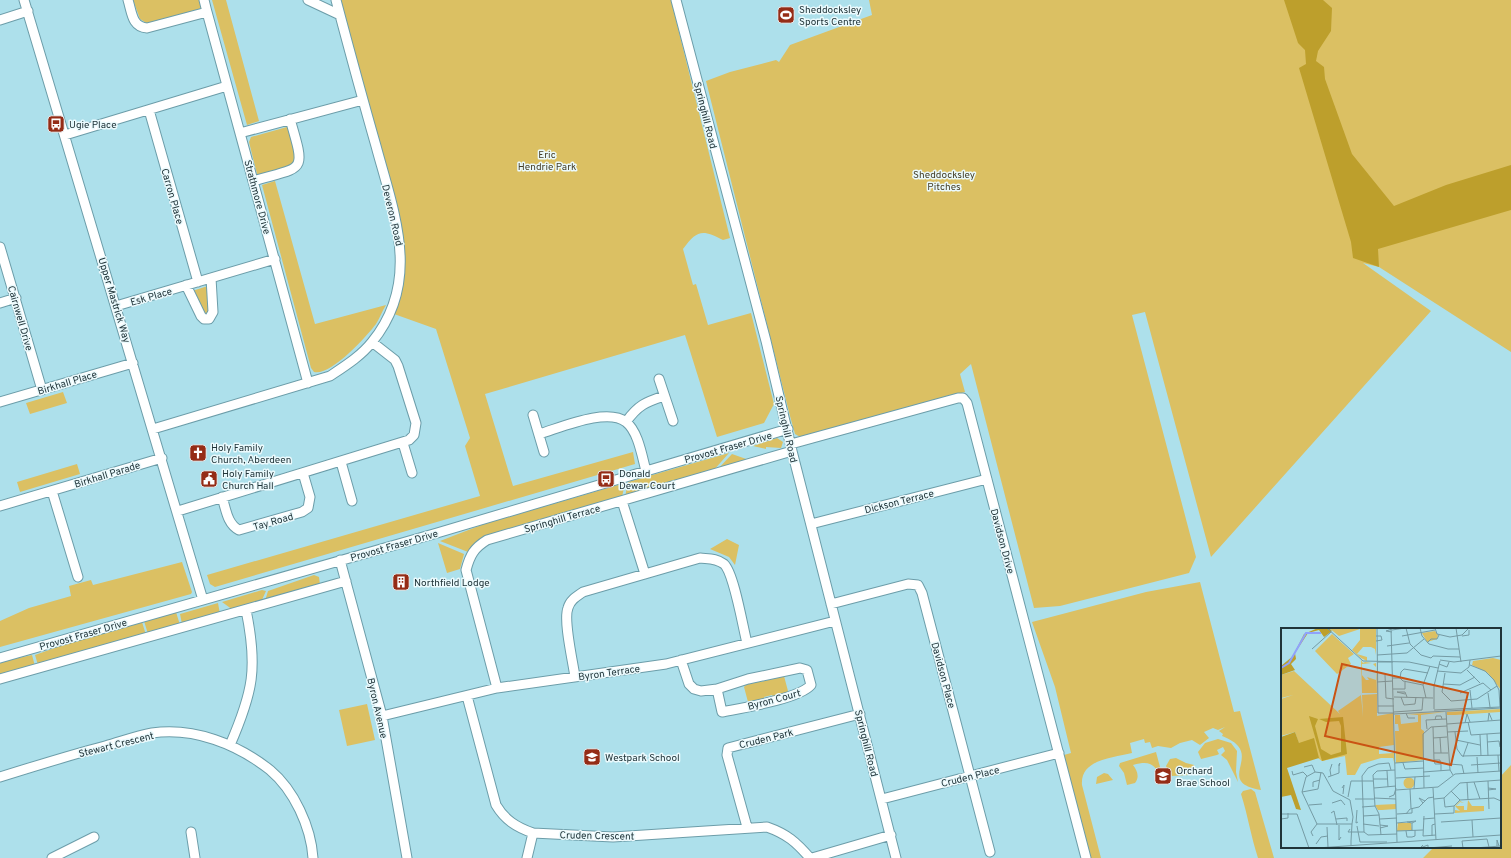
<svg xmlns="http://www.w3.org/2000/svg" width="1511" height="858" viewBox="0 0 1511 858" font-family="Overpass,sans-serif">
<rect width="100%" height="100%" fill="#ade0eb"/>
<path fill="#dbc063" d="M133 0H201V8L196 10 148 24 140 19Z
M212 0H226L259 121 247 125Z
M339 0H671L730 238 723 240C702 229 697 230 683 249L693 285 696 284 708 325 751 313 774 404 764 423 717 437 685 335 485 394 513 486 633 452 635 464 215 587 210 584 207 575 480 496 465 446 470 438 436 329 394 314C406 278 407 258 400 221Z
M869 0H1511V352L1379 267 1363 263 1431 311 1211 557 1145 312 1132 315 1196 557 1189 573 1060 606 1034 608 971 364 960 374 965 392 802 438 795 434 790 416 706 81 730 72 776 60 779 62 790 45 872 15Z
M287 127 290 130C300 168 298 166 261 175L257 174 249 142 251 137Z
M275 181 315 324 386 305C382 311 380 318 376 324 366 337 331 376 314 372L311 368 262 185Z
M211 285 213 312 207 319 189 292Z
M63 392 67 403 30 414 26 403Z
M777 438 783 442 781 448 766 447V449L753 446Z
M729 453 713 471 625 497 628 482Z
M732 454 749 460 717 470Z
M77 464 80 474 20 492 17 482Z
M625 483 622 497 486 537 468 552 440 541 484 524Z
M727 539 739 545 735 565 729 557 710 549Z
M438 543 464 554 460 569 447 573Z
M182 562 192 592 191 594 0 647V621L29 608 71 596 69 586 91 580 93 585Z
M314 575 319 577 320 585 265 601 268 591Z
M1200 582 1234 712 1240 711 1261 790C1220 783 1252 762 1238 746 1234 741 1227 738 1222 736L1223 734 1219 731 1225 727 1218 730 1213 728 1204 732 1209 738 1200 745 1192 740 1180 743 1171 748 1158 746 1152 748 1150 742 1145 743 1144 739 1130 743 1132 753C1113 758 1080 759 1082 785L1101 858H1091L1064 755 1071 753 1055 687 1032 622 1146 592Z
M262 590 266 591 261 602 233 610 222 602Z
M218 603 220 614 182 624 180 614Z
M176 612 180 625 148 634 144 621Z
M142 622 146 635 38 665 35 655 77 640Z
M32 655 35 666 0 675V662Z
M779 674 784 676 788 691 784 696 774 698 772 695 764 697V700L753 703 748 702 744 687 748 682 759 679 760 682 768 680V677Z
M367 704 375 740 347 746 339 710Z
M1218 739 1231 743 1237 751 1236 772 1238 782 1227 760 1221 755 1225 751 1223 747 1217 750 1219 754 1217 755 1201 759 1198 752 1205 743Z
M1156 752 1163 778C1153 765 1152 760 1133 765 1137 770 1140 777 1135 783L1127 785 1124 773 1119 766 1120 763Z
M1176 758 1186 763 1194 765 1195 769 1188 775 1172 776 1169 773 1166 766 1170 759Z
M1511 765V858H1423L1434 847H1500V777Z
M1104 773 1108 774 1113 780 1096 784 1097 777Z
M1251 789 1255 792 1274 858H1258C1251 837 1248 816 1241 794L1243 791Z"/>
<path fill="#bd9f2c" d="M1284 0H1323L1332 8 1331 31 1318 51 1316 61 1324 67 1325 79 1352 154 1394 206 1446 185 1511 165V210L1378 249 1379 267 1353 258 1351 242 1299 68 1306 64 1305 50 1298 43Z"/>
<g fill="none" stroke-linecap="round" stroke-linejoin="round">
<defs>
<path id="minor" d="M24 0 203 600
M128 0C132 13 132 27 147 28L207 12 204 0
M308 0 340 15
M676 0 766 341 792 451 896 858
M207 12 308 383
M0 20 28 11
M149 110 198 282
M240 133 363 100
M65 135 227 86
M253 181C305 166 306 174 290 119
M0 247 42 390
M186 285 201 316 204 319H209L213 312 211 278
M0 303 16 298
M116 306 275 259
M659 379 673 421
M0 402 133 363
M533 415 544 452
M626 422C638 405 646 402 664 396
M153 429 330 376C345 366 361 356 372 342 422 281 394 213 376 146 362 97 349 49 336 0
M539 434C560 428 607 407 626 422 638 431 642 456 646 471
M403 443 412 473
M791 444 958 398H963L967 403 1086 858
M341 462 352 501
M52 491 78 577
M222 497C226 509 227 524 239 530L302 512 308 508 310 497 303 473
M622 501 645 574
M0 506 162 458
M178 511 409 440 414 435 416 423 398 366 395 360 372 342
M811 524 987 479
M340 560 382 716 407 858
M831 604 908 584 918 585 922 593 990 852
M0 658 437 533 788 429
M681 660 689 684 694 689 701 691 717 689 748 679 800 668 807 670 811 685C799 699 742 708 722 712L717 689
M575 677C573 662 563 620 568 608 570 600 577 596 583 592L700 558C708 559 716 558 724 564 734 573 743 628 747 643
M0 679 346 581
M497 688 466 570C470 555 474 548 487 540L792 451
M467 696 496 805C505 820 516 827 533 833L613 837 767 827C787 834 796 842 810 858
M382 716 497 688 666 664 835 621
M230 745C253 692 258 668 246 610
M0 777C35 766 70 755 105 746 120 742 136 736 152 733 194 727 237 744 270 770 294 790 311 827 313 858
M882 799 1059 753
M747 827 727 755 728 748 860 714
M191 832 195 858
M52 858 94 837
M527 858 533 833
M812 858 891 835"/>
</defs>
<use href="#minor" stroke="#6c9da9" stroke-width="11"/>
<use href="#minor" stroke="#fff" stroke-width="9"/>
</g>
<defs>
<symbol id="stadium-square" viewBox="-11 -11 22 22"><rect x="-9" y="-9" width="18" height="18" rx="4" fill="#952c16" stroke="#ebfafd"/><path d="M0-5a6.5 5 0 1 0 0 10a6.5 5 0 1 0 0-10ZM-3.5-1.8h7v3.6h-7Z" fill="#fff"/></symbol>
<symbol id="bus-square" viewBox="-11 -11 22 22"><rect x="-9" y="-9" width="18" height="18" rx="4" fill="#952c16" stroke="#ebfafd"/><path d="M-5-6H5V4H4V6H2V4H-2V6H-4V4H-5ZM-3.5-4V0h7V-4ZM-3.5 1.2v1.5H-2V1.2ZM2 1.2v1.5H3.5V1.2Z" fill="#fff"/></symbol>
<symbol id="church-square" viewBox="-11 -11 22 22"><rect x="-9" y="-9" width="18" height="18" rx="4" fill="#952c16" stroke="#ebfafd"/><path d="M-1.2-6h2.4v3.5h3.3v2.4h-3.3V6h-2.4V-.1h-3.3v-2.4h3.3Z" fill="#fff"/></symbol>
<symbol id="civic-square" viewBox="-11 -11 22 22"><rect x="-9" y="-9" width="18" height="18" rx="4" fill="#952c16" stroke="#ebfafd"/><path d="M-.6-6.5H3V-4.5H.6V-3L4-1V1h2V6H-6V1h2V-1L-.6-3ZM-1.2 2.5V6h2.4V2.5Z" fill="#fff"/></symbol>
<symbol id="building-square" viewBox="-11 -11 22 22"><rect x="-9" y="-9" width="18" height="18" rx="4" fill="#952c16" stroke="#ebfafd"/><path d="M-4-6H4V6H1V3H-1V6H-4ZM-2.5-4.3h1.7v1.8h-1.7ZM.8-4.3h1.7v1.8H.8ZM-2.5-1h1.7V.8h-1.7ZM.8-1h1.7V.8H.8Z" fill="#fff"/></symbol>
<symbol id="school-square" viewBox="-11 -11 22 22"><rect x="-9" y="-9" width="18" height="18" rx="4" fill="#952c16" stroke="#ebfafd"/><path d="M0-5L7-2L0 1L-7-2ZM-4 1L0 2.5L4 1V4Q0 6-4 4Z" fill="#fff"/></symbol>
</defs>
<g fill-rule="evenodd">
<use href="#stadium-square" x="776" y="5" width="20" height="20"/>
<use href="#bus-square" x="46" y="114" width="20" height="20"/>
<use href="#church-square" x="188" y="443" width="20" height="20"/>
<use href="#civic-square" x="199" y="469" width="20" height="20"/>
<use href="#bus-square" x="596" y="469" width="20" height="20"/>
<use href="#building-square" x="391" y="572" width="20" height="20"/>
<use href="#school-square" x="582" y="747" width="20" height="20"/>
<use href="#school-square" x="1153" y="766" width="20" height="20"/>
</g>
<g text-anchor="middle" stroke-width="3" stroke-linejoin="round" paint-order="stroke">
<g font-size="10" fill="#203439" stroke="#ebfafd" text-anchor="start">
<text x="799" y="13">Sheddocksley<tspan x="799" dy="12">Sports Centre</tspan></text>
<text x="69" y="128">Ugie Place</text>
<text x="211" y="451">Holy Family<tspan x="211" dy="12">Church, Aberdeen</tspan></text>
<text x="222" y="477">Holy Family<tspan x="222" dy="12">Church Hall</tspan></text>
<text x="619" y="477">Donald<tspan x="619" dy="12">Dewar Court</tspan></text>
<text x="414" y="586">Northfield Lodge</text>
<text x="605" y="761">Westpark School</text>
<text x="1176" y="774">Orchard<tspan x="1176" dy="12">Brae School</tspan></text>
</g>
<g font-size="10" fill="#203439" stroke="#ebfafd">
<text transform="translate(706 115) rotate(76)" y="4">Springhill Road</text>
<text transform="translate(173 196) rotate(74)" y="4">Carron Place</text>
<text transform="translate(258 197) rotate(75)" y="4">Strathmore Drive</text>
<text transform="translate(393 215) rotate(77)" y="4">Deveron Road</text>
<text transform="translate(151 296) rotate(-16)" y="4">Esk Place</text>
<text transform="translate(115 300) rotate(73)" y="4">Upper Mastrick Way</text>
<text transform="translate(21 318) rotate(74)" y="4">Cairnwell Drive</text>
<text transform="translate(67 382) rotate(-17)" y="4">Birkhall Place</text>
<text transform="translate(787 429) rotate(77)" y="4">Springhill Road</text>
<text transform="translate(728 447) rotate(-16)" y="4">Provost Fraser Drive</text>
<text transform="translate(107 474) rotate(-17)" y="4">Birkhall Parade</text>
<text transform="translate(899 501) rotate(-14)" y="4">Dickson Terrace</text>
<text transform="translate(562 518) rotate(-16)" y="4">Springhill Terrace</text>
<text transform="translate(273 521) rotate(-16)" y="4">Tay Road</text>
<text transform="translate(1003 541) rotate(75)" y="4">Davidson Drive</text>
<text transform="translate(394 545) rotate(-16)" y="4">Provost Fraser Drive</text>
<text transform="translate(83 634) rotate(-16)" y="4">Provost Fraser Drive</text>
<text transform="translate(609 672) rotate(-8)" y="4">Byron Terrace</text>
<text transform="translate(944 675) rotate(75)" y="4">Davidson Place</text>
<text transform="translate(774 699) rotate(-15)" y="4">Byron Court</text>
<text transform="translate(378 708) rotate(77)" y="4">Byron Avenue</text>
<text transform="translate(766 738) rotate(-14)" y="4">Cruden Park</text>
<text transform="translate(867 743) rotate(76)" y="4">Springhill Road</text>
<text transform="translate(116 744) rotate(-14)" y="4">Stewart Crescent</text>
<text transform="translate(970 776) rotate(-14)" y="4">Cruden Place</text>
<text transform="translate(597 835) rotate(1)" y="4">Cruden Crescent</text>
</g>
<g font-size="10" fill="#443d25" stroke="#ebfafd">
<text x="547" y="158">Eric<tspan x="547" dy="12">Hendrie Park</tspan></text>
<text x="944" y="178">Sheddocksley<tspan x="944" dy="12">Pitches</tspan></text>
</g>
</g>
<g transform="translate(1281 628)">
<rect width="220" height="220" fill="#ade0eb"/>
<path d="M48 0H95V27L94 21 90 19H82L76 26 86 29V33L80 30 71 22 79 12V1L58 8ZM154 3 157 7 156 11 146 14 141 5ZM51 6 73 26 67 30 70 36 56 46 34 23ZM212 30 220 32V62L207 45 191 37 192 33ZM80 32 82 35 84 34 91 35 81 36V47L85 52H88L86 49 95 52V39L92 36 95 35 96 65H81ZM13 43 59 86 57 83 80 67 82 89 81 67 96 66V88L112 85 113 117 98 119V126L113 125 114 138 112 130H100L80 136 74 147H66L64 128 41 133 18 116 14 104 0 108V71L12 67 0 70V47ZM220 81 219 84 174 87H166V84ZM164 84 140 87V101L143 103 142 132 115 135 114 103H118L117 96H114V87H119L120 96 137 94V87L126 86ZM122.5 155a5.5 5.5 0 1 1 11 0a5.5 5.5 0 1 1-11 0ZM187 172 191 178H203V183L174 185V182L179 183 174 178 179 173 183 175 179 174 175 178H183V182H186ZM115 176V181L101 182H97L94 177ZM130 195 131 202 116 203 117 195Z" fill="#dbc063"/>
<path d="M37 0H48L51 3 43 9 38 2 27 5 14 25 15 31 10 36 14 42 0 47V38L12 28 23 6ZM28 88 37 91 34 98 40 121 50 127 60 124V98L58 93 45 94 38 91 62 89 66 126 41 133ZM14 104 18 115 33 110 38 130 6 140 20 182 15 181 10 167 0 169V109Z" fill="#bd9f2c"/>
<path fill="none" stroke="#8fa2fb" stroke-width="2" d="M0 40 8 35 25 5H40"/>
<path fill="none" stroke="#759ba4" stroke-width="1" d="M46 0 82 33 128 34 157 40M96 0 97 85H113M110 0 116 214M125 0 129 16 140 27 150 30 152 28 179 29M139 0 141 8 148 16 167 21H178M154 0 156 6 169 9 181 7 188 0M175 0 180 34M220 0V13M111 1 105 3 111 4M111 2 124 0M95 8H100L101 12 95 13M121 8 154 2M181 8 188 7V2M146 15 150 11H156L158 7M106 18 128 15M31 21 50 4M96 27 126 25 143 11M159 32 173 34 220 28M96 34H112M158 36 166 39 168 34M189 37 204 43 213 52 218 62 219 79M186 42 199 55M156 43 180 45 188 39 189 32M164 45 161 64 170 73 196 71 216 58M104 47 105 70 113 71M112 50H119L122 53 142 57 145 70M119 50 120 44 123 41 147 45M96 54 112 53M162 56 179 57 194 49M142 57 149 38M112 61H124V54M189 62 191 80M179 65 202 55 210 62M207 65 209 79M124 66 116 64H124L126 69M113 69 152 70M120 69 123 77 134 76 135 69M97 78H113M153 81V58L159 33M153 82 219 79M113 84 141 82 142 70M165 84 169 142 172 147M125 85 127 90H134M113 86 220 80M154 92 155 88H160L161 91M207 93 208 85 211 92M187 94 190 107 220 105M184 95 186 86 189 94M166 96 220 92M152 99 153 132M146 101 145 92 165 91M166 104 187 103M174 104 176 121 181 128 220 127M206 106 207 128M199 107 200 128M152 110 166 109M159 110 160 125M175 112 199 117M206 114 218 113 219 119M153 125H167M217 127 218 143M182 129 187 115M196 129 197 145M114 135 142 133M122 135 124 141 143 140M160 136H154L153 132H159V133L160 136V143M168 136 181 137 183 146M190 137 220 135M23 139 31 137 34 144M110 142 108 135 97 136 87 140 81 148 83 204 87 207 116 206M11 143 12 147 22 144 26 148M106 143 107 159M142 144 169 142M50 148 49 142 51 136M47 149 58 145V136L59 135 58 138M115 150 149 148M92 151H107M207 153 208 181M186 154 187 172M193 154 199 171M32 159V154L39 152M61 160 63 157 62 166M93 160 115 158M143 160 142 106 150 99 166 98M152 160 155 212M207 160 215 161 207 162M129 161 130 180M133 161 134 149M115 162 157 159 174 146 220 143M170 163 179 172 213 170 220 173M21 164 37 161 40 144M67 169 70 153H92M108 169 113 167 115 160M93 170 115 171M163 170 164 179 173 178M74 171H93M153 171 163 170 179 155 220 152M51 175 60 172 64 177M142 175 138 170 144 173M28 177 41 176M81 179 94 178M76 182 75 195 77 194M50 185 53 183 56 197M0 186H16L28 220M116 186 131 185V180M125 186 129 181 138 179 147 170 153 169M154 186 173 185V178L179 172M82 188 98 187M143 188 142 208 155 207M0 191 7 190V185M55 191 66 190V193M99 191 116 190M142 191 154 190M191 192 192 209M126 194 131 195V203M160 194 220 190M116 195 135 193 131 195M82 196 98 198M58 197V212L60 209M99 197 107 198 99 200M76 198 79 214H106M46 199 47 219M69 201 67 204H83M116 203 142 202M125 203 126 209H131L134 208V202M100 207 98 186 94 178 92 147 96 143 114 142M32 208 30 204 36 196M151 208V197L154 196M35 216 40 209 47 208M142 217 139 220 147 217V220M70 218V213L71 196 72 189 69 172 52 163 42 145 34 144 25 149 21 164 36 196H71M216 218V212L218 218M36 220 220 207M147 220 171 218M182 220 181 213 206 211 208 219M193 220 220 218"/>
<path fill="#ca5313" fill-opacity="0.15" stroke="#ca5313" stroke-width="2" d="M61 36 187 65 170 137 44 108Z"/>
<rect width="220" height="220" fill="none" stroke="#203439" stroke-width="2"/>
</g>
</svg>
